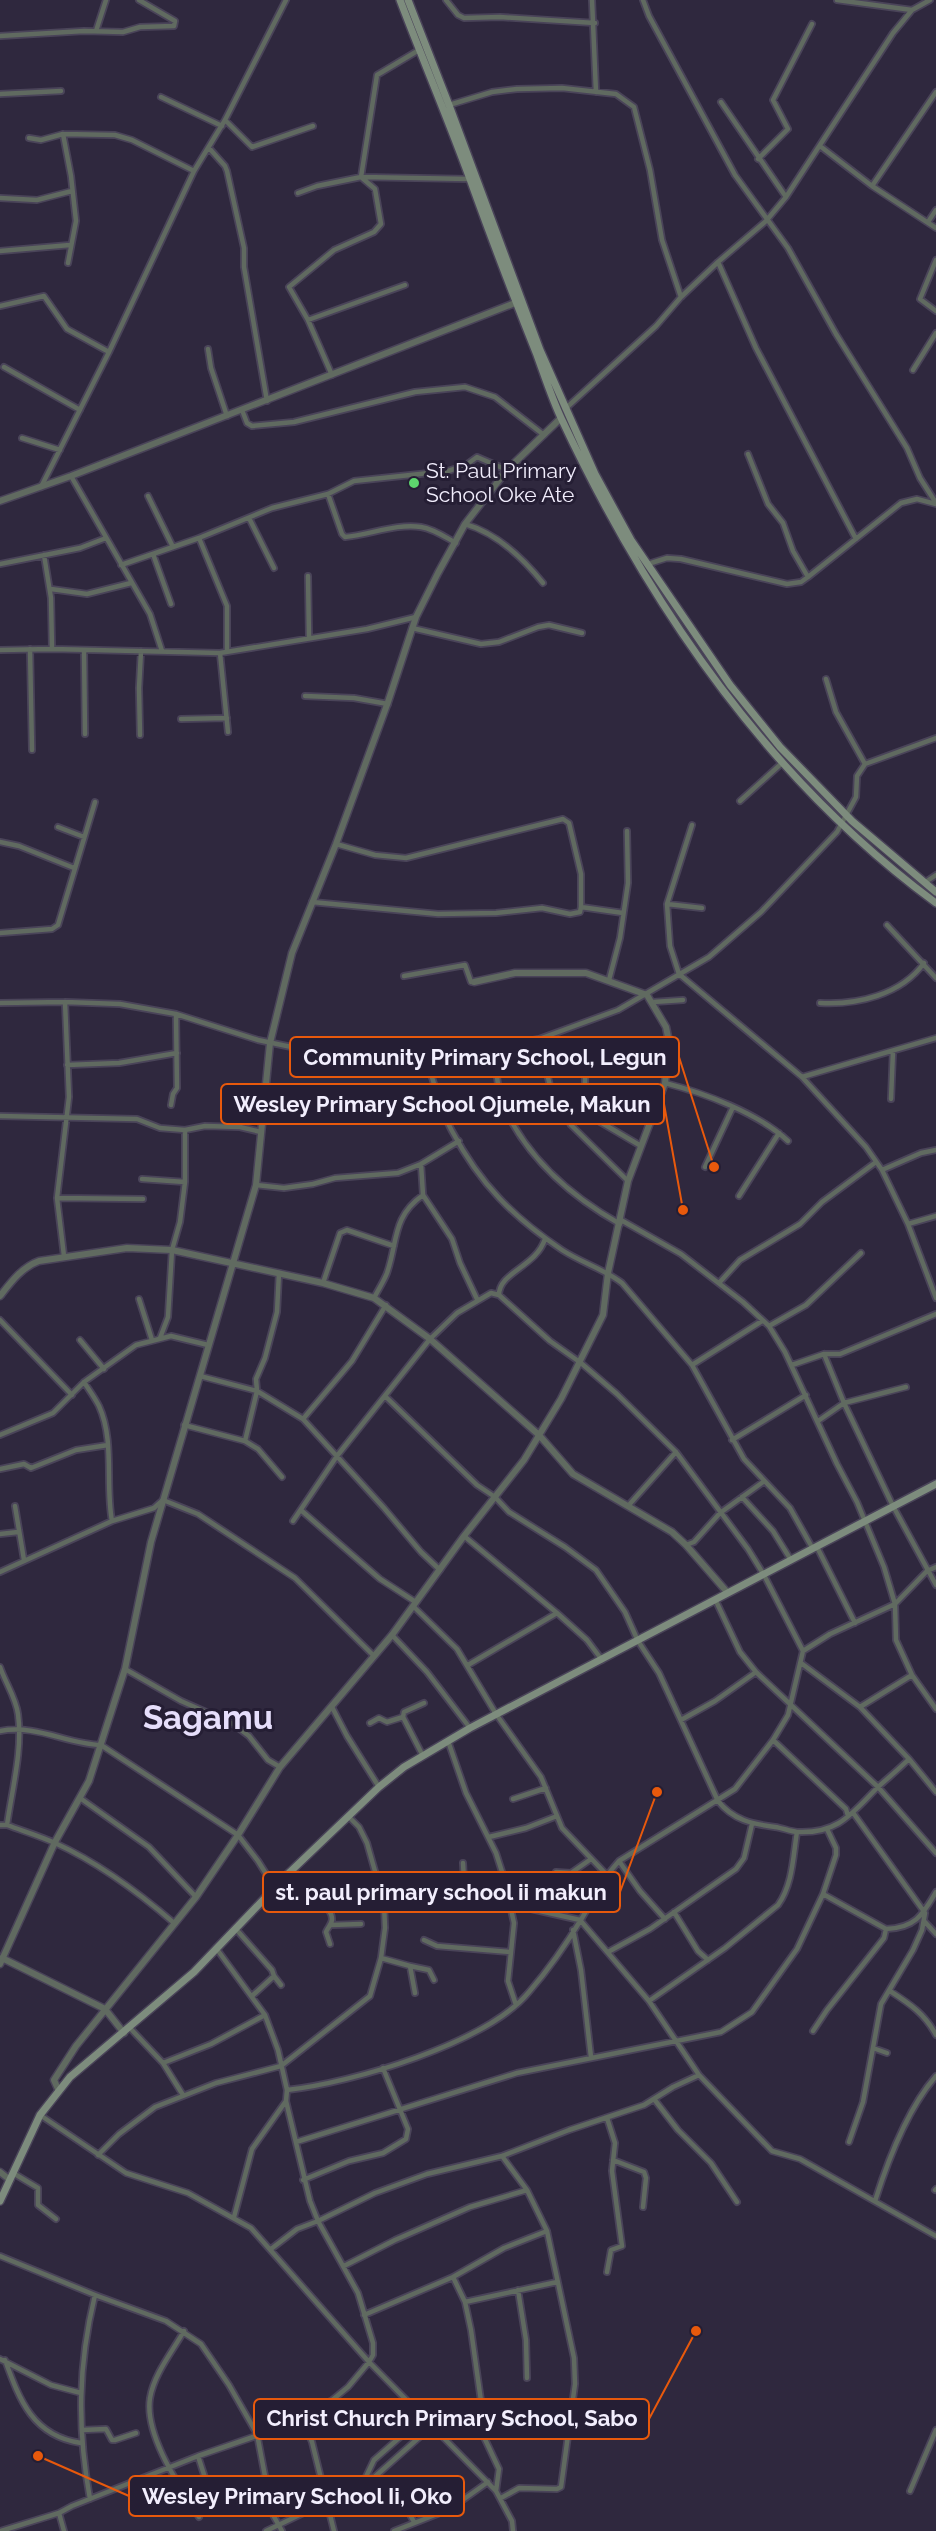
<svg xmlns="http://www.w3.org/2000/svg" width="936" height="2531" viewBox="0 0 936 2531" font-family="Raleway,sans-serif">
<rect width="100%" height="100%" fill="#2f283e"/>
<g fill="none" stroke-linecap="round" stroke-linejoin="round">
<defs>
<path id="minor" d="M446 0 458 15 464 18 500 17 595 23
M592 0 596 92
M643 0 649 16 735 175 788 248 836 334 907 448 920 478 936 503
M837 0 912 10
M96 31 106 0
M0 36 84 31 123 32 140 27 174 26 175 21 139 0
M0 94 61 91
M161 97 222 126
M721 102 786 197
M449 105 492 92 517 89 562 88 616 94 634 107 650 170 662 240 681 297
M225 120 252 147 313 126
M63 134 71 176 76 221 68 263
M29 138 41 140 63 134 115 135 132 140 194 171
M820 146 872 186 936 228
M209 148 225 166 227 171 244 248V267L267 401
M758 159 788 129 773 100 812 24
M361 177 377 75 419 50
M872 186 936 92
M298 193 317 186 361 177 470 179
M0 198 37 200 72 191
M928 222 936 210
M0 251 70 245
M936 260 920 299 936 311
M718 262 756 348 856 539
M0 306 44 296 67 329 109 352
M308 320 405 285
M208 349 211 368 227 416
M4 367 80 410
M913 370 936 333
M332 375 308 320 289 287 334 250 374 232 381 224 375 189 361 177
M565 409 656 326 681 297 718 262 766 221 786 197 893 33 912 10 930 0
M242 410 247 423 252 426 294 422 415 392 465 387 495 397 544 435
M22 438 60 450
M748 454 768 504 783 523 793 551 808 577
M71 476 150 614 162 651
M41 487 109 352 194 171 225 120 286 0
M328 494 342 534 345 537C369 535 397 523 421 527 434 529 445 537 456 543
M148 496 173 547
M249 518 274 568
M465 524C496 533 523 558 543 583
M199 538 227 606V651
M153 554 171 604
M44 555 51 598 52 649
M0 564 80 548 106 538
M648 564 667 558 681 559 787 584 801 582 808 577 901 503 917 499 936 504
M121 565 199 538 272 508 328 494 354 481 448 471 466 465 477 457 507 470
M308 576 309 638
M51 589 87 594 131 583
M412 628 481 644 499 642 538 627 549 625 582 633
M30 649 32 750
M0 650 52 649 220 653 367 629 416 617
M84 650 85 734
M220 653 228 732
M826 679 836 712 865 764
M305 696 354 698 388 704
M181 719 227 718
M140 735 139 688 141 651
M740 801 782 763
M692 825 667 904 670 946 679 974 802 1077 866 1147 882 1170 908 1224 936 1298
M58 827 84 837
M0 842 19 846 74 868
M924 883 936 875
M312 902 438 914 496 913 542 908 570 914 580 912 581 907V874L569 823 563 819 406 858 375 855 336 844
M667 904 702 908
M581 907 623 913
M887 925 936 978
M0 933 52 929 58 925 95 802
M404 976 465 965 471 982H474
M609 980 620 938 628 883 627 831
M653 1002 683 1000
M0 1003 65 1002 120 1004 176 1014 258 1040 344 1058H426L539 1039 618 1010 709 957 761 912 837 832 856 797 857 776 865 764 936 738
M820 1003C857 1005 901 995 924 963
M539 1039 550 1086 571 1125 628 1181
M493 1048 501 1106
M586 1055 584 1107 590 1116 641 1146
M426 1058C434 1082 440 1109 452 1131 480 1184 513 1217 562 1250 582 1263 604 1269 622 1283L692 1365 744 1459 790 1508 813 1549
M67 1065 119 1063 177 1053
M802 1077 936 1038
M665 1083C704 1093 758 1113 788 1141
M891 1099 893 1051
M171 1105 173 1094 177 1088 176 1014
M503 1105C527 1158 570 1196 620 1224
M0 1116 137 1119 160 1128 185 1130 205 1126 240 1127 261 1132
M262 1117 323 1116 384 1109 484 1111 550 1086
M421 1164 423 1195 452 1239 460 1263 477 1299
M705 1167 733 1107
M882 1170 921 1153 936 1150
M142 1179 185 1182
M256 1185 284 1188 313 1184 335 1178 398 1173 421 1164 459 1141
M739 1196 779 1133
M57 1198 143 1199
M621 1220 681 1254 743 1302 769 1326 785 1352 837 1464 857 1502 884 1567 895 1604 896 1640 912 1675 936 1709
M908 1224 936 1216
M64 1256 57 1198 69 1097 65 1002
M323 1283 340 1233 347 1230 394 1246
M719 1283 740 1260 800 1224 822 1202 876 1162
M499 1295C499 1272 536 1267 545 1239
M374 1298C378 1290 384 1281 387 1273 398 1241 392 1217 423 1195
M139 1299 152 1340
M0 1320 72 1395
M769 1326 806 1305 861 1253
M160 1338 168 1317 172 1250 180 1222 185 1182V1130
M80 1340 104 1369
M824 1354 844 1403 893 1506 936 1585
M692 1365 762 1321
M792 1365 824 1354H840L936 1314
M200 1376 257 1391 303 1419 384 1508 421 1552 440 1570
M84 1382C89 1390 95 1398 99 1406 115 1441 105 1484 112 1521
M386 1397 477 1485 495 1497 509 1512 565 1547 596 1570 625 1612 638 1641 659 1673 718 1801C733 1820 752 1824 775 1827 782 1828 790 1831 797 1832 839 1834 852 1813 878 1787 888 1778 899 1769 909 1759
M303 1419 352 1361 386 1305
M818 1421 844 1403 906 1387
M184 1425 245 1441 258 1449 282 1477
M0 1435 53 1413 84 1382 136 1345 171 1336 208 1345
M732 1440 806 1395
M245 1441 257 1391 256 1379 265 1358 277 1312 279 1273
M0 1469 24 1464 31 1468 76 1450 108 1445
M742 1497 773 1531 791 1560
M15 1506 24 1560
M628 1506 676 1452
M302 1511 380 1579 414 1601
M293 1521 337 1456 430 1339 457 1313 491 1293 499 1295 550 1341 581 1363 617 1394 676 1452 748 1549 764 1575 803 1651
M0 1534 18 1532
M464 1536 557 1613 587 1640 602 1660
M686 1545 694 1542 720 1513 763 1482
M817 1547 855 1623
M0 1572 112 1521 154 1508 163 1500 198 1514 295 1578 374 1656
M715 1599 740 1652 756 1672 878 1787 936 1853
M413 1606 457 1649 496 1714 541 1777 562 1828 606 1874
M392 1635 427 1672 470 1728
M801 1663 860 1707 909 1759 936 1792
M468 1665 557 1613
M0 1667C5 1682 16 1698 18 1714 23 1750 12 1789 7 1825
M125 1669 181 1701 233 1724 249 1736 268 1760 280 1767
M332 1707 347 1736 379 1787
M860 1707 912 1675
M403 1717 404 1712 424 1703
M681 1720 715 1701 756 1672
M370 1723 379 1718 387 1722 403 1717 423 1756
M0 1731C36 1724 67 1744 101 1745L238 1835 258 1861 275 1888
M773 1740 846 1809 848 1816
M448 1741 466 1793 496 1853 504 1878 514 1923 508 1981 516 2005
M80 1798 149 1847 196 1897
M513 1799 546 1788
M0 1825H7C23 1831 40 1836 55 1843 99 1863 137 1891 174 1923
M489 1837 526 1828 557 1816
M619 1861 640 1891 665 1919
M463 1863 465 1899
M290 1872C301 1881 332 1905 332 1919 332 1924 328 1927 326 1932L330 1944
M556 1872 571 1873 591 1859
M823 1894 886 1929
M384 1903 430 1904 468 1898 509 1904 580 1920 649 2001 699 2075 772 2151 800 2159 936 2236
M674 1912 698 1951 708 1960
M925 1922 936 1934
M331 1925 361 1924
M235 1928 272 1970 274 1976
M573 1930 581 1970 591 2057
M424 1940 437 1946 511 1952
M608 1952 650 1929 736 1869 744 1858 752 1824
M381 1958 410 1966 415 1993
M410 1966 429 1970 434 1980
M890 1991C910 2004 925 2014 936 2035
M252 1996 274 1976 281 1985
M649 2001 725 1948 778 1905C793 1884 793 1856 797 1832
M130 2028 163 2063 183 2095
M813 2031 827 2010 884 1938 886 1929C916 1928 923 1914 936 1892
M873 2048 887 2053
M163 2063 211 2044 265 2015
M287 2090C352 2083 487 2043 529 1992 548 1970 567 1943 582 1918 594 1898 603 1878 619 1861L735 1789 773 1740 788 1715 803 1651 830 1634 895 1604 927 1571 936 1567
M654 2099 678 2130 711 2163 737 2202
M40 2115 126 2173 188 2193 251 2228 369 2362 496 2491 512 2521 513 2531
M607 2118 615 2143 612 2171 622 2246 611 2250 607 2272
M296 2142 517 2073 721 2032 752 2012 797 1949 823 1894 836 1855V1848L827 1829
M849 2142 863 2102 881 2004 913 1950 922 1930 925 1913 854 1814
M98 2155 119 2134 155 2107 216 2083 281 2066 370 1996 381 1958 385 1928 384 1903 367 1843 359 1827 348 1816
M613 2160 644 2172 646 2178 643 2207
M13 2173 38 2188V2205L56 2219
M303 2180 349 2161 383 2153 406 2139 408 2129 383 2068
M935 2190 936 2189
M876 2202 875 2201C888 2160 907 2109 936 2076
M234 2217 252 2149 286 2101
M271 2249 297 2229 318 2221 375 2193 427 2174 502 2156 569 2130 644 2105 673 2087 699 2075
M0 2256 95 2295 166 2321 201 2344 229 2385 257 2434 272 2513 282 2531
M344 2266 395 2240 470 2207 527 2190
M453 2277 465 2302 471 2330 482 2408 483 2435 499 2469 496 2491
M518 2290 526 2340 527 2378
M465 2302 557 2282
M364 2315 453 2277 504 2248 547 2231
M184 2331C172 2352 154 2374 150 2398 144 2435 180 2487 199 2517
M0 2359 51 2385 81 2393
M5 2360C20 2401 33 2436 81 2443
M482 2408 533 2409 571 2413
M301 2416 312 2442 334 2531
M82 2430 106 2429 112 2440H115L136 2433
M198 2456 216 2512
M370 2481C399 2490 400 2497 414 2522
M363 2483 374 2460 423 2417
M910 2491 936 2430
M501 2498 519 2488 557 2489 561 2487 575 2384 574 2358 547 2231 527 2190 502 2156
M90 2499C77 2428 78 2365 95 2295
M59 2513 64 2531
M1 2531 59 2513 72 2506 198 2456 285 2426 307 2411 331 2401 348 2387 369 2362 373 2355V2343L358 2293 318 2221 310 2201 286 2101 287 2090 278 2050 265 2015 216 1948
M266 2531 370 2481 432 2426
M394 2531 450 2509 488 2482"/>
<path id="tertiary" d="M0 501 71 476 520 301
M0 1296C11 1282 22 1267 39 1261L127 1248 172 1250 323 1283 374 1298 430 1339 539 1435 573 1474 672 1532 686 1545 727 1592
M2 1958 105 2009 124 2033
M0 1964 55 1842 89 1781 125 1669 151 1542 256 1185 270 1043 292 953 336 844 388 702 416 617 438 573 465 524 507 470 561 418
M58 2089 54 2080 76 2046 196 1897 238 1835 280 1767 392 1635 464 1536 524 1460 561 1399 603 1315 608 1273 628 1181 665 1083 669 1042 666 1027 647 995 586 973H515L474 982
M0 2172 10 2180"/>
<path id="secondary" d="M400 0C424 63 451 126 474 190 494 245 515 300 537 355 545 377 552 399 562 420 649 605 770 781 936 903
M408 0 449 105 540 350 595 474 631 540 730 685 780 747 852 821 936 892
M0 2201 40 2115 70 2077 194 1972 290 1872 379 1787 404 1767 470 1728 936 1484"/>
</defs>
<use href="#minor" stroke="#4a4459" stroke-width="8"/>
<use href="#tertiary" stroke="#4a4459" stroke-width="9"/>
<use href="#secondary" stroke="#4a4459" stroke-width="10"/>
<use href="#minor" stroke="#606a60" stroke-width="4.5"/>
<use href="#tertiary" stroke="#606a60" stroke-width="6"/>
<use href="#secondary" stroke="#7d8c7d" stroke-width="7"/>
</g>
<circle fill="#5dd56d" stroke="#251e34" stroke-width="2" cx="414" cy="483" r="6"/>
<g text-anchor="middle" stroke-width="6" stroke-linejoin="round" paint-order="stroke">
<g font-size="21" fill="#f2eefd" stroke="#251e34" text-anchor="start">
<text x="426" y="478">St. Paul Primary<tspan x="426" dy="24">School Oke Ate</tspan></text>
</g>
<g font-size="33" font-weight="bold" fill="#e6defb" stroke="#251e34">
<text x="208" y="1729">Sagamu</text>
</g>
</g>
<path fill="none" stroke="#e8590c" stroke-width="2" d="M714 1167L679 1057M683 1210L664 1104M657 1792L620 1892M696 2331L649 2419M38 2456L129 2496"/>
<g fill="#e8590c" stroke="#251e34" stroke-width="2">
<circle cx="714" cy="1167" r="6"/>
<circle cx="683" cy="1210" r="6"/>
<circle cx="657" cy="1792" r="6"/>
<circle cx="696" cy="2331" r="6"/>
<circle cx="38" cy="2456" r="6"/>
</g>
<g fill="#251e34" stroke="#e8590c" stroke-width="2">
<rect x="290" y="1037" width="389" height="40" rx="6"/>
<rect x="221" y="1084" width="443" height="40" rx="6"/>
<rect x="263" y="1872" width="357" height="40" rx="6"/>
<rect x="254" y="2399" width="395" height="40" rx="6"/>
<rect x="129" y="2476" width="335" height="40" rx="6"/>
</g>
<g font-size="22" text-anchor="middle" font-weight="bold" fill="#f2eefd">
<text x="485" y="1065">Community Primary School, Legun</text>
<text x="442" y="1112">Wesley Primary School Ojumele, Makun</text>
<text x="441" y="1900">st. paul primary school ii makun</text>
<text x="452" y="2426">Christ Church Primary School, Sabo</text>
<text x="297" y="2504">Wesley Primary School Ii, Oko</text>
</g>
</svg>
